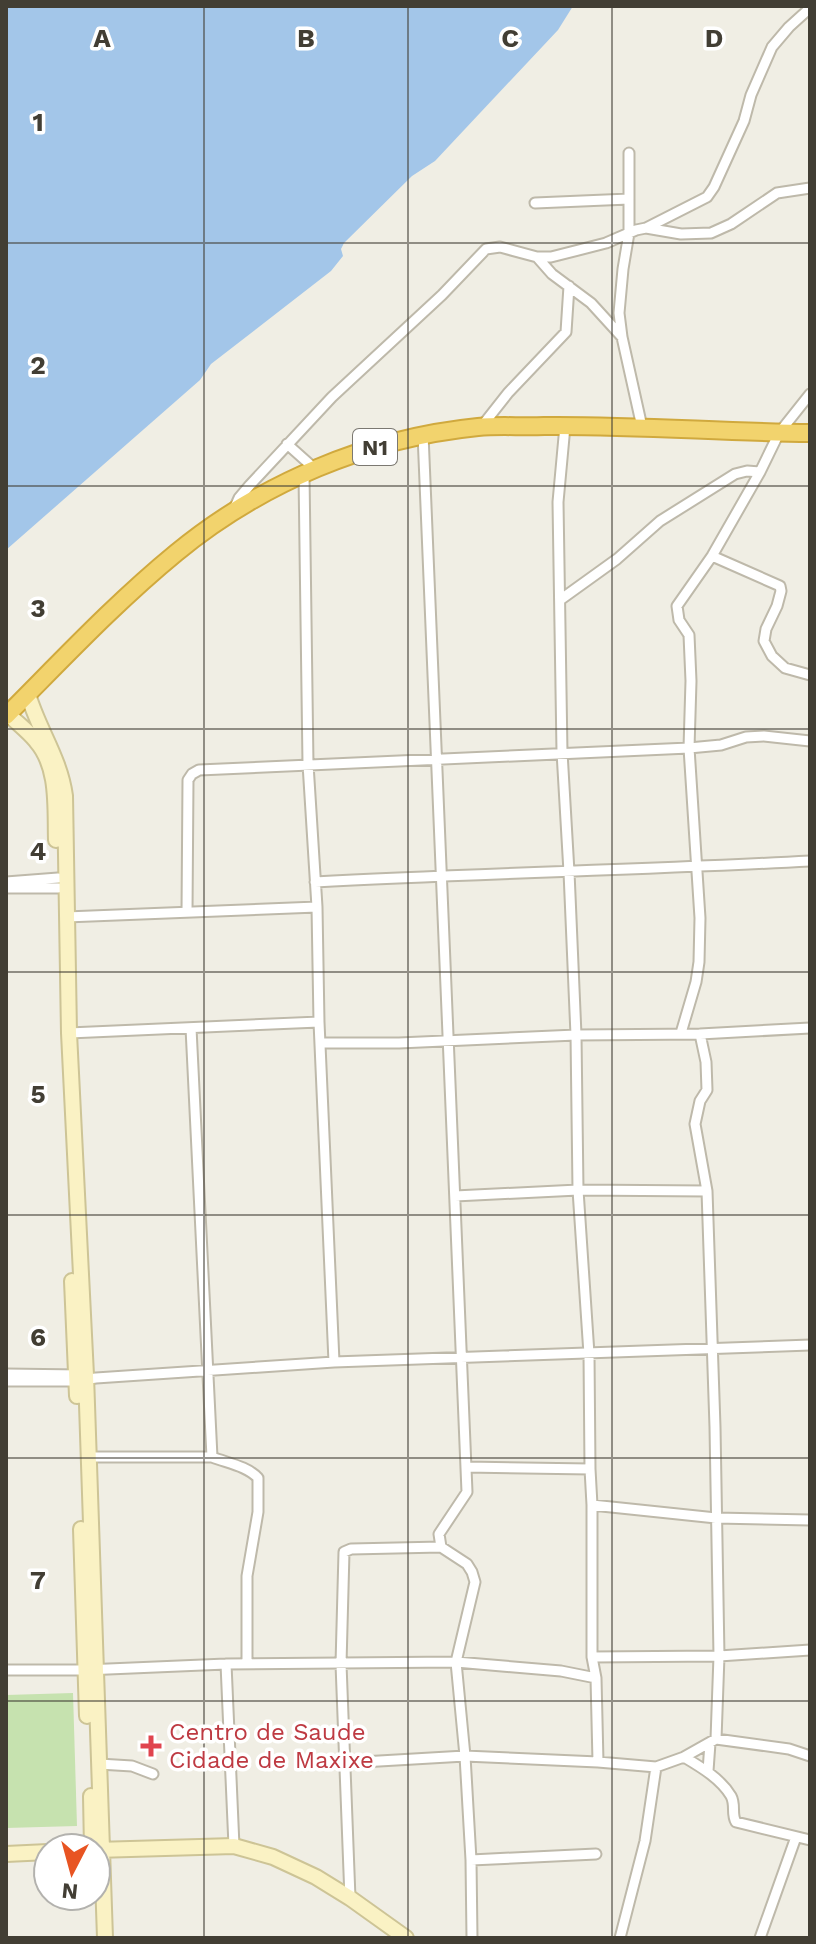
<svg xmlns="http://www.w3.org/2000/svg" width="816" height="1944" viewBox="0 0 816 1944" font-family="'Work Sans',sans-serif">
<rect width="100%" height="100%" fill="#f0eee4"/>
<path fill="#c6e2af" d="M73 1693 77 1826 6 1828V1695Z"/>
<path fill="#a3c6e9" d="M6 6H573L558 30 435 161 412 176 344 243 341 249 343 256 331 271 211 364 200 380 6 550Z"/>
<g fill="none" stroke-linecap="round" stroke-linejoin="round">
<defs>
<path id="street" d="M629 153V233L623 269 619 313 622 337 642 427
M535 203 629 199
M646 228 681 234 711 233 731 224 777 193 810 188
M537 257 552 274 591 303 622 337
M482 426 508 393 566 332 569 286
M565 426 558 502 562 752 569 872 576 1035 578 1190 589 1354 590 1469 592 1505V1657L596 1678 598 1762
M423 434 467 1492 439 1534 441 1547
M287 444 315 469
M304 474 308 764 317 907 319 1022 334 1362
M234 509 239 498 250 485 332 397 442 295 486 249 500 247 537 257H551L606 243 636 230 646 228 707 197 714 187 744 121 751 95 772 47 789 27 810 8
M712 556 780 586 781 591 777 606 766 629 764 641 772 656 785 668 810 675
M560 600 617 559 660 521 735 474 747 471 760 472
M6 882 58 878
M315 882C480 873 645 870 810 861
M6 888H58
M187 912 188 780 192 774 199 770 689 748 721 745 746 737 764 736 810 741
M66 917 317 907
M191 1028 212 1457
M69 1033 319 1022
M681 1033 696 982 699 962 700 918 689 748 691 681 689 635 679 620 677 606 712 556 760 472 779 433 810 394
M700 1034 706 1062 707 1090 700 1101 695 1124 707 1191 715 1427 719 1656 716 1739
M321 1043H399L576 1035 700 1034 810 1028
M455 1196 578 1190 707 1191
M6 1374 81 1375
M6 1381H76L96 1378 334 1362 810 1345
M88 1457H212C227 1463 247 1466 258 1478V1512L247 1576V1664
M466 1467 590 1469
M592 1505 716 1518 810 1520
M592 1657 719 1656 810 1650
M226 1664 234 1846
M6 1670H85L226 1664 456 1662 561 1671 596 1678
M684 1757C701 1767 721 1779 731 1796 736 1805 731 1814 736 1822L810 1840
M345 1763 465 1756 598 1762 656 1767 684 1757 716 1739 789 1749 810 1756
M99 1764 132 1766 153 1774
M708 1771 710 1743
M471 1860 596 1854
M350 1898 341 1664 344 1552 351 1549 441 1547 467 1564 472 1572 475 1582 456 1662 465 1756 471 1860 472 1938
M620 1938 645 1841 656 1767
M760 1938 796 1837"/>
<path id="secondary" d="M28 694C38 729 60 758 65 796L69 1033 86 1375 105 1938
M8 714C17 723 28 731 36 741 59 767 55 808 56 840
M72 1281 77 1396
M81 1529 87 1716
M91 1796 92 1848
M96 1850 234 1846 273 1857 316 1877 350 1898 406 1938
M6 1854 48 1852"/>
<path id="highway" d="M6 716C61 661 115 603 176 553 261 483 368 438 478 427 500 425 522 427 544 426 633 425 721 432 810 433"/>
</defs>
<use href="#street" stroke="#beb9aa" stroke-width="13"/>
<use href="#secondary" stroke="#cdc496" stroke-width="18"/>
<use href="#highway" stroke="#d0a93e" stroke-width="20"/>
<use href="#street" stroke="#fff" stroke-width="9"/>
<use href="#secondary" stroke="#faf2c4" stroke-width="14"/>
<use href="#highway" stroke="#f2d36d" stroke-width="16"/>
</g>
<path fill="none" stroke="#423e34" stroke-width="2" stroke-opacity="0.55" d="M204 6V1938M408 6V1938M612 6V1938M6 243H810M6 486H810M6 729H810M6 972H810M6 1215H810M6 1458H810M6 1701H810"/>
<path fill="#e0444e" stroke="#fff" stroke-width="3" d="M147 1734h8v8h8v8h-8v8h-8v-8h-8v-8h8z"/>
<g text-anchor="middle" stroke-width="7" stroke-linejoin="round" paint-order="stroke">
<rect fill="#fff" stroke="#7b7871" stroke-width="2" x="353" y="429" width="44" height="36" rx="6"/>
<g font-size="22" font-weight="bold" fill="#423e34">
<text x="375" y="455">N1</text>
</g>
<g font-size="24" fill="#be3a42" stroke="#fff" text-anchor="start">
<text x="169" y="1740">Centro de Saude<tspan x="169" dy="28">Cidade de Maxixe</tspan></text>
</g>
</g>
<g font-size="26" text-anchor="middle" font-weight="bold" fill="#423e34" stroke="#fff" stroke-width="7" stroke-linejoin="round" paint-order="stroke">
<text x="102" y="47">A</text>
<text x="306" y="47">B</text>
<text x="510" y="47">C</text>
<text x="714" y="47">D</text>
<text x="38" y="131">1</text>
<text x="38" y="374">2</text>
<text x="38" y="617">3</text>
<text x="38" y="860">4</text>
<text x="38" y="1103">5</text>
<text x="38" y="1346">6</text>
<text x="38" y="1589">7</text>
</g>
<rect width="816" height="1944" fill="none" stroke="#423e34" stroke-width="16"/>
<g transform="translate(72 1872) rotate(186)"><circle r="38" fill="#ffffff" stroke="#b3b2ae" stroke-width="2"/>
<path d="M0-6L14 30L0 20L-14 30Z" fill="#e85422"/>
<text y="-12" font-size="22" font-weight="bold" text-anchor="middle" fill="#423e34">N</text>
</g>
</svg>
